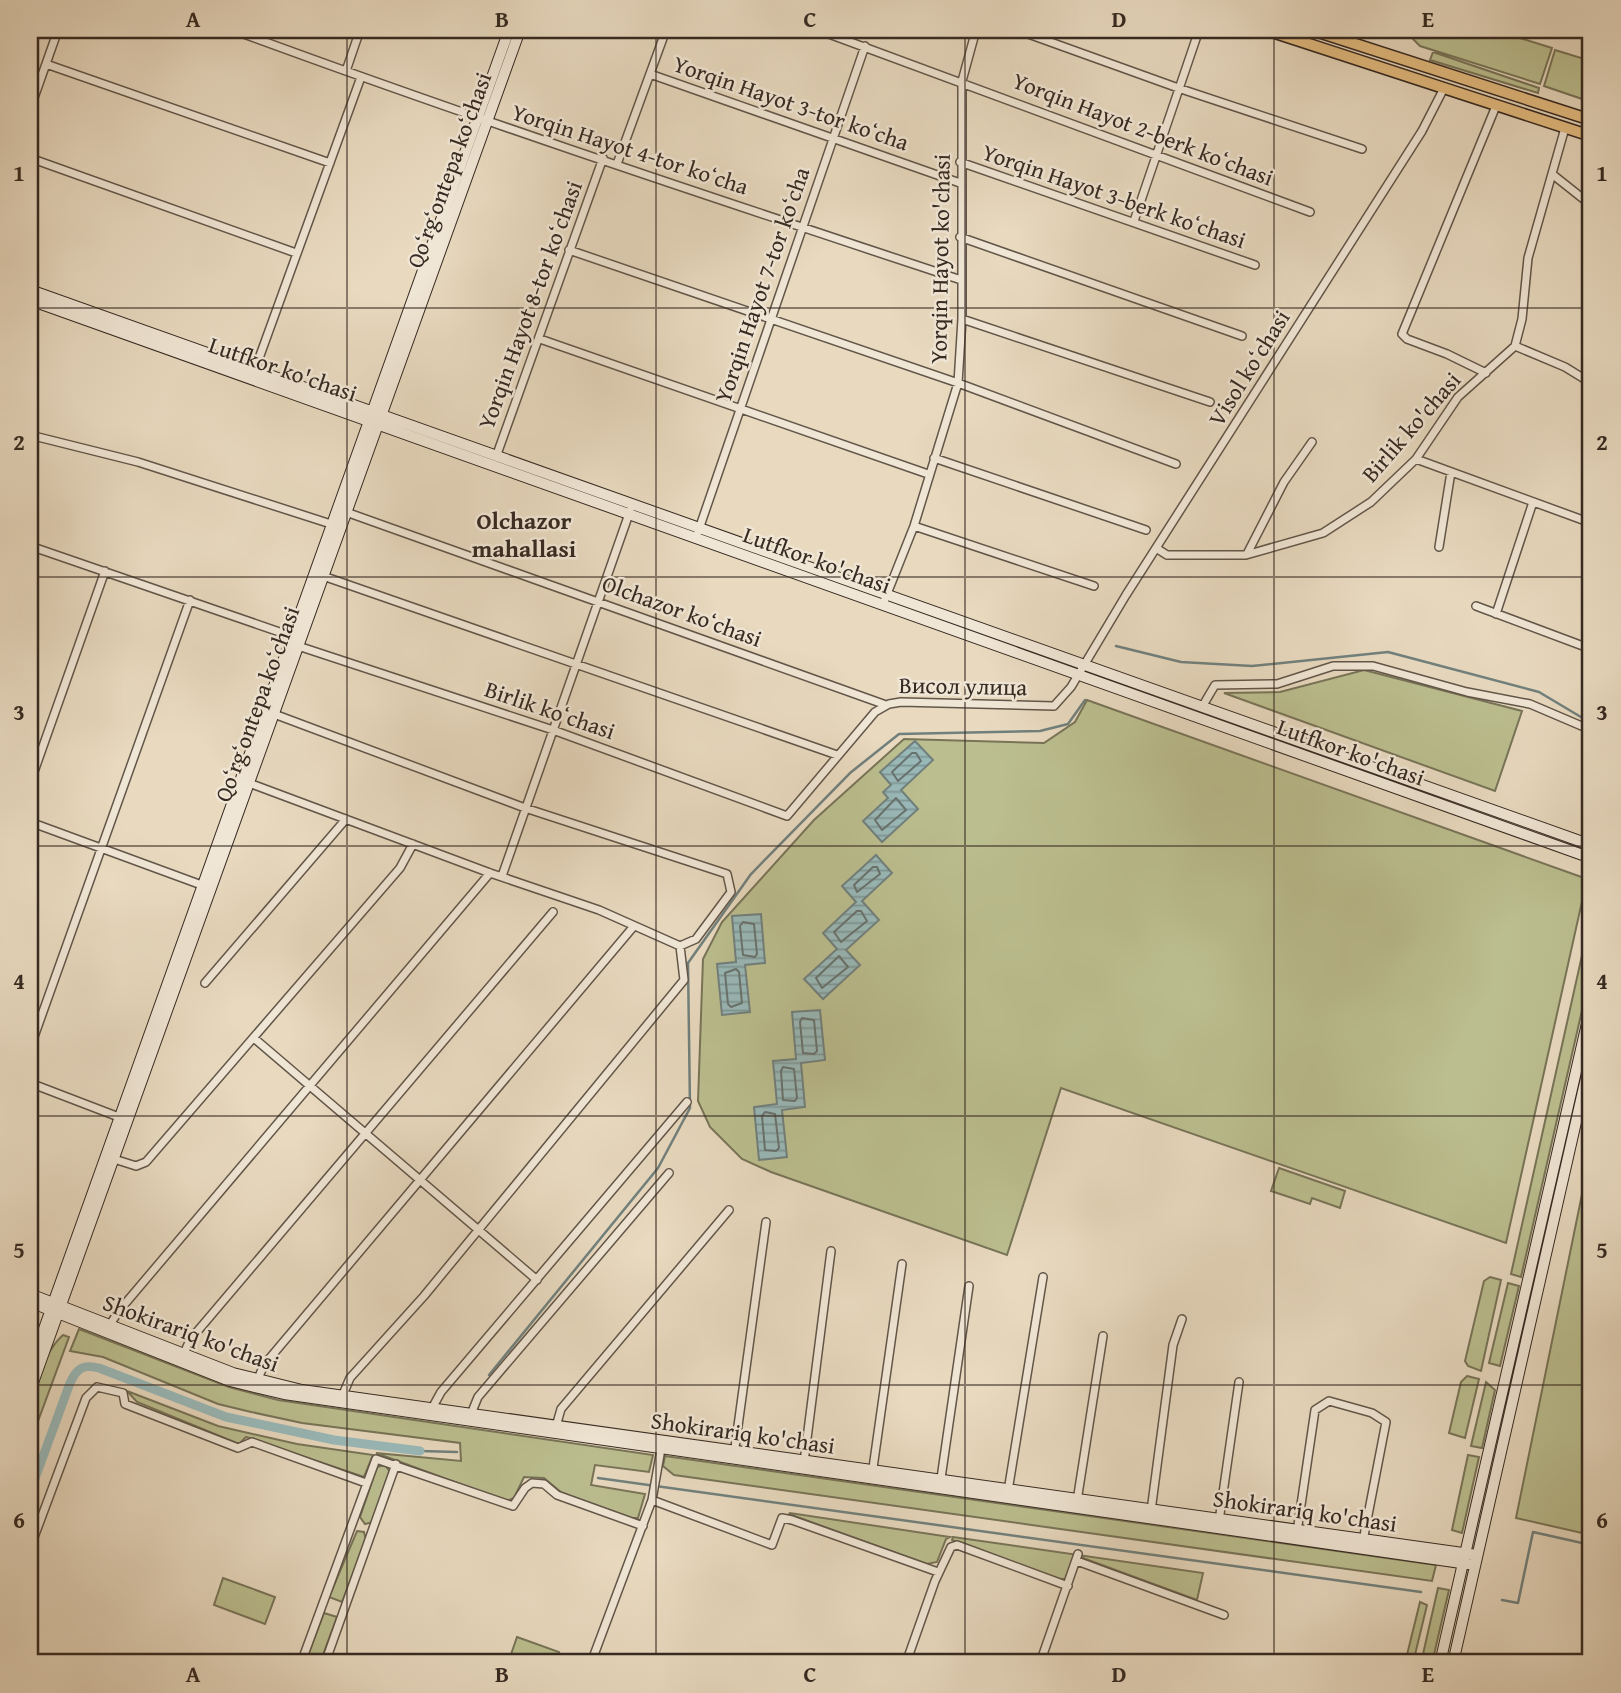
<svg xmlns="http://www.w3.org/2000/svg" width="1621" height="1693" viewBox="0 0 1621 1693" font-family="'Gentium Book Plus',serif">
<defs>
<pattern id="water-rules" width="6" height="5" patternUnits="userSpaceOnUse" patternTransform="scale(1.75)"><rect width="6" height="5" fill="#99b9b9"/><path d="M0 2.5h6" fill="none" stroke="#7e9796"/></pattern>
</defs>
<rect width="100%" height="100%" fill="#e8d9bf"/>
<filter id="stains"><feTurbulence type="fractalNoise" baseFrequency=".00286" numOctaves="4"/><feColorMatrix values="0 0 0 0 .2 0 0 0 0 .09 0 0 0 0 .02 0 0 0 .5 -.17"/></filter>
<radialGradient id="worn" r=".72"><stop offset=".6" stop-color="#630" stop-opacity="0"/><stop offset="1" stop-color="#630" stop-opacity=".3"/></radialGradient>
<path fill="#bbbe8f" stroke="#787458" stroke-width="2" d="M1416 30H1494L1552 48 1540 84 1420 46 1413 39Z
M1555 50 1591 61V102L1544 86Z
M1433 52 1539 88 1538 93 1430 60Z
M1364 670 1522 711 1495 791 1224 693 1280 692Z
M1087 700 1587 879 1506 1243 1061 1088 1007 1255 771 1172 742 1159 710 1127 698 1101 703 959 722 922 814 820 904 739 1044 743 1075 722Z
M1591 915V959L1583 985V1006L1521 1277 1511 1274Z
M1591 1150V1535L1516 1518Z
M1279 1168 1345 1191 1340 1208 1312 1198 1310 1204 1271 1191Z
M1490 1277 1501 1280 1481 1371 1468 1366 1465 1361 1484 1281Z
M1508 1283 1519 1286 1500 1366 1489 1363Z
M79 1329 229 1387 278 1400 653 1455 649 1472 595 1465 591 1485 645 1494 638 1518H630L562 1493 544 1478 524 1477 514 1498 506 1501 376 1453 461 1461 460 1443 302 1423 251 1412 218 1404 103 1357 70 1351Z
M63 1335 69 1337 30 1443C30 1410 37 1358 63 1335Z
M1467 1376 1479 1379 1465 1438 1449 1433 1461 1382Z
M1486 1382 1495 1390 1482 1448 1471 1446Z
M127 1391 218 1426 297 1444 373 1455 364 1477 246 1437 239 1444 137 1402Z
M1468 1455 1479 1457 1462 1533 1452 1530Z
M665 1456 1436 1565 1432 1581 674 1475 663 1466Z
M385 1465 390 1472 373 1522 365 1524 360 1517 377 1467Z
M789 1514 790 1513 950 1537 946 1539 937 1562 927 1564Z
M357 1531 364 1532 366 1540 342 1602 329 1597Z
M953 1537 1203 1573 1197 1600 1075 1555 1066 1579H1058L952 1540Z
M223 1578 275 1597 265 1624 214 1605Z
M1438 1588 1449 1590 1432 1663H1421Z
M1420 1602 1427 1605 1413 1663H1405Z
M324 1613 337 1617 320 1663H305Z
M517 1637 559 1652 555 1663H508Z"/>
<path fill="url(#water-rules)" stroke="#71807d" stroke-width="2" d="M915 741 933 760 901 790 918 809 882 842 863 821 888 798 883 792 891 785 880 772Z
M876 855 892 873 862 901 879 920 846 950 860 965 823 999 804 979 837 949 823 933 856 902 842 886Z
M761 914 765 963 745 965 750 1012 722 1015 717 964 736 962 732 916Z
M820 1010 825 1060 801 1063 805 1107 782 1110 787 1157 759 1160 754 1107 777 1104 773 1061 796 1059 792 1012Z"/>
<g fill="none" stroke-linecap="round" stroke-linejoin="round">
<path stroke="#68726e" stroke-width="2" d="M912 753H916L921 761 898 781 892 772Z
M896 798 906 810 882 830 875 820Z
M873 867H877L880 874 857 892 854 885Z
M857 911H861L867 921 841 942 834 932Z
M743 922 754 924 757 954 755 957 743 955 740 926Z
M839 956 848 967 822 988 816 978Z
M736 969 739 972 742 1003 731 1007 728 1004 725 973Z
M802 1018 814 1020 817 1051 814 1054 803 1053 800 1022Z
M783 1067 794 1069 797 1098 795 1101 783 1100 781 1071Z
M765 1112 775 1114 779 1148 776 1151 765 1150 762 1116Z"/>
<path stroke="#71807d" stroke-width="2.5" d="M1116 646 1181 662 1252 666 1388 652 1539 692 1591 723
M489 1375 658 1168 690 1108 688 963 751 874 850 773 899 734 1040 731 1068 724 1085 700
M420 1451 457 1452
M598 1478 1421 1592
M1502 1600 1518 1603 1533 1532 1591 1545"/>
<path stroke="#99b9b9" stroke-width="9" d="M30 1492 70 1383C77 1368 83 1364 99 1368L226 1417 334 1440 420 1451"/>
<defs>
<path id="minor" d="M233 30C474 119 717 199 961 280
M818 30 1310 212
M1017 30 1181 89 1362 149
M46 64 330 163
M346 71 360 30
M650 74 960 183
M30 109 58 30
M30 158 296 253
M960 162 1255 265
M617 164 666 30
M1552 174 1591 205
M1134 221 1199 30
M960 237 1242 336
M569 250 958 383 1176 464
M962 319 1210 402
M540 339 928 474
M1515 346 1565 367 1591 383
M254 372 361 77
M1486 373 1447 354 1407 339 1402 334 1496 106
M30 435 138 462 334 525
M496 457 603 158
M934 458 1146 530
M1416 459 1591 523
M346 512 886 705
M914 526 1094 586
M698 532 865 46
M30 546 297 638
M1439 547 1451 472
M1156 548 1167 555H1246L1323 533 1371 502 1416 459 1458 397 1515 346 1522 319 1528 258 1565 128
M1247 554 1284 482 1312 442
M323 576 837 755
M883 604 914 526 958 383 962 319V81L976 30
M1476 606 1591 649
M1496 614 1533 502
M298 646 553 730 787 816 875 712 889 704 901 702 1054 706 1071 687 1126 595 1422 131 1443 90
M1202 707 1215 685 1277 684 1333 666H1373L1467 692 1530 704 1591 730
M274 714 525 808 727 874 731 892 696 939 680 946
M30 783 105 571
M249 783 490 873 599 910 680 946 684 980 424 1296 350 1378 341 1399
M30 822 207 887
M502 876 630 511
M205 983 346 819
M255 1039 537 1280
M30 1048 190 600
M30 1083 124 1119
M114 1159 136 1166 146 1162 400 868 413 844
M108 1328 118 1312 490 873
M182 1358 190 1340 553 912
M256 1383 264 1365 634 926
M430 1412 441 1392 687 1102
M471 1414 478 1397 669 1173
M555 1430 561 1409 729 1210
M734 1455 766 1222
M804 1462 831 1251
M872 1475 902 1264
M940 1485 969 1286
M1008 1491 1043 1277
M652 1500 772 1545 782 1518 792 1520 938 1572
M1077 1501 1103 1336
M1151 1511 1173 1345 1182 1319
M1219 1521 1239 1382
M1297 1532 1315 1410 1329 1401 1372 1413 1386 1422 1363 1541
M30 1548 86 1398 97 1387 123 1393 125 1404 238 1448 252 1442 366 1483
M1077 1561 1224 1615
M301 1663 376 1459 513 1506 525 1488 532 1483 544 1484 557 1495 643 1526
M325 1663 396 1464
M591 1663 652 1500 661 1449
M906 1663 935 1581 951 1547 957 1545 1068 1586
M1040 1663 1078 1554"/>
<path id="secondary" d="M30 290 1591 845
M30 300 1591 858
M30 1294 233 1373 302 1390 1477 1555
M30 1302 230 1381 284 1394 1475 1565
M30 1368 509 30
M30 1391 520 30
M1440 1663 1591 1006
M1453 1663 1591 1056"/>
<path id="primary" d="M1266 30 1591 136
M1312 30 1591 120"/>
</defs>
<use href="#minor" stroke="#625649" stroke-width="10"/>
<use href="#secondary" stroke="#362a22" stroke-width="12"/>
<use href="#primary" stroke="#362a22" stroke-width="13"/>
<use href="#minor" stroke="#f0e6d5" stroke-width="7"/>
<use href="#secondary" stroke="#f0e6d5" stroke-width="10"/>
<use href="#primary" stroke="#e4bc80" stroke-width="10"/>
</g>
<path fill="none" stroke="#362a22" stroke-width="2" stroke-opacity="0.55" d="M347 30V1663M656 30V1663M965 30V1663M1274 30V1663M30 308H1591M30 577H1591M30 846H1591M30 1116H1591M30 1385H1591"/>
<g text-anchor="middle" stroke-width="5" stroke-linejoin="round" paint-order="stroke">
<g font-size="23" fill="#362a22" stroke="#f0e6d5">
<text transform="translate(791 103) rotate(19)" y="8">Yorqin Hayot 3-tor koʻcha</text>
<text transform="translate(1143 129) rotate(21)" y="8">Yorqin Hayot 2-berk koʻchasi</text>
<text transform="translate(630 149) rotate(18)" y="8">Yorqin Hayot 4-tor koʻcha</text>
<text transform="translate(449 170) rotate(-70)" y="8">Qoʻrgʻontepa koʻchasi</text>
<text transform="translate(1114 196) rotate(19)" y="8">Yorqin Hayot 3-berk koʻchasi</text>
<text transform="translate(940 259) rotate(-89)" y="8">Yorqin Hayot ko'chasi</text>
<text transform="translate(762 285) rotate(-71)" y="8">Yorqin Hayot 7-tor koʻcha</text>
<text transform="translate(530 305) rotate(-70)" y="8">Yorqin Hayot 8-tor koʻchasi</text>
<text transform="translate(1249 368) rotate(-58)" y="8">Visol koʻchasi</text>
<text transform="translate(283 369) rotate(19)" y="8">Lutfkor ko'chasi</text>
<text transform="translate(1411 427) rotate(-49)" y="8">Birlik ko'chasi</text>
<text transform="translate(817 560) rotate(20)" y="8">Lutfkor ko'chasi</text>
<text transform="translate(682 611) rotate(20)" y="8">Olchazor koʻchasi</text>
<text transform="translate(963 686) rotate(1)" y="8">Висол улица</text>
<text transform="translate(257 704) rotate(-70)" y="8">Qoʻrgʻontepa koʻchasi</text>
<text transform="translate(550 710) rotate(19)" y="8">Birlik koʻchasi</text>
<text transform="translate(1351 752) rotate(20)" y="8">Lutfkor ko'chasi</text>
<text transform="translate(191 1333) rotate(20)" y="8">Shokirariq ko'chasi</text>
<text transform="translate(743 1433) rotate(8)" y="8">Shokirariq ko'chasi</text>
<text transform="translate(1305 1511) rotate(8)" y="8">Shokirariq ko'chasi</text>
</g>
<g font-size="24" font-weight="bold" fill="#362a22" stroke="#f0e6d5">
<text x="524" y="529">Olchazor<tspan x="524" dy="28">mahallasi</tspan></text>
</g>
</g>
<rect width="1621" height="1693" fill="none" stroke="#e8d9bf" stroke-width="77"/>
<rect x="38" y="38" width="1544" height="1616" fill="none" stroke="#362a22" stroke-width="2.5"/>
<g font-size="23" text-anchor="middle" font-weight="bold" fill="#362a22">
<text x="193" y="27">A</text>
<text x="502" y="27">B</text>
<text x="810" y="27">C</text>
<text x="1119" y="27">D</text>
<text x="1428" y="27">E</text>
<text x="19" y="181">1</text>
<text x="1602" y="181">1</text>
<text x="19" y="450">2</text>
<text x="1602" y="450">2</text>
<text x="19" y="720">3</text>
<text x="1602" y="720">3</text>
<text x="19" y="989">4</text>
<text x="1602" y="989">4</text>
<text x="19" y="1258">5</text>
<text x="1602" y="1258">5</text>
<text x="19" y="1528">6</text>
<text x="1602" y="1528">6</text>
<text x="193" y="1682">A</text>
<text x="502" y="1682">B</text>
<text x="810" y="1682">C</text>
<text x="1119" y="1682">D</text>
<text x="1428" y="1682">E</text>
</g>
<rect width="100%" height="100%" filter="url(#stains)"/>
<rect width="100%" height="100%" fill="url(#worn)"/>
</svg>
